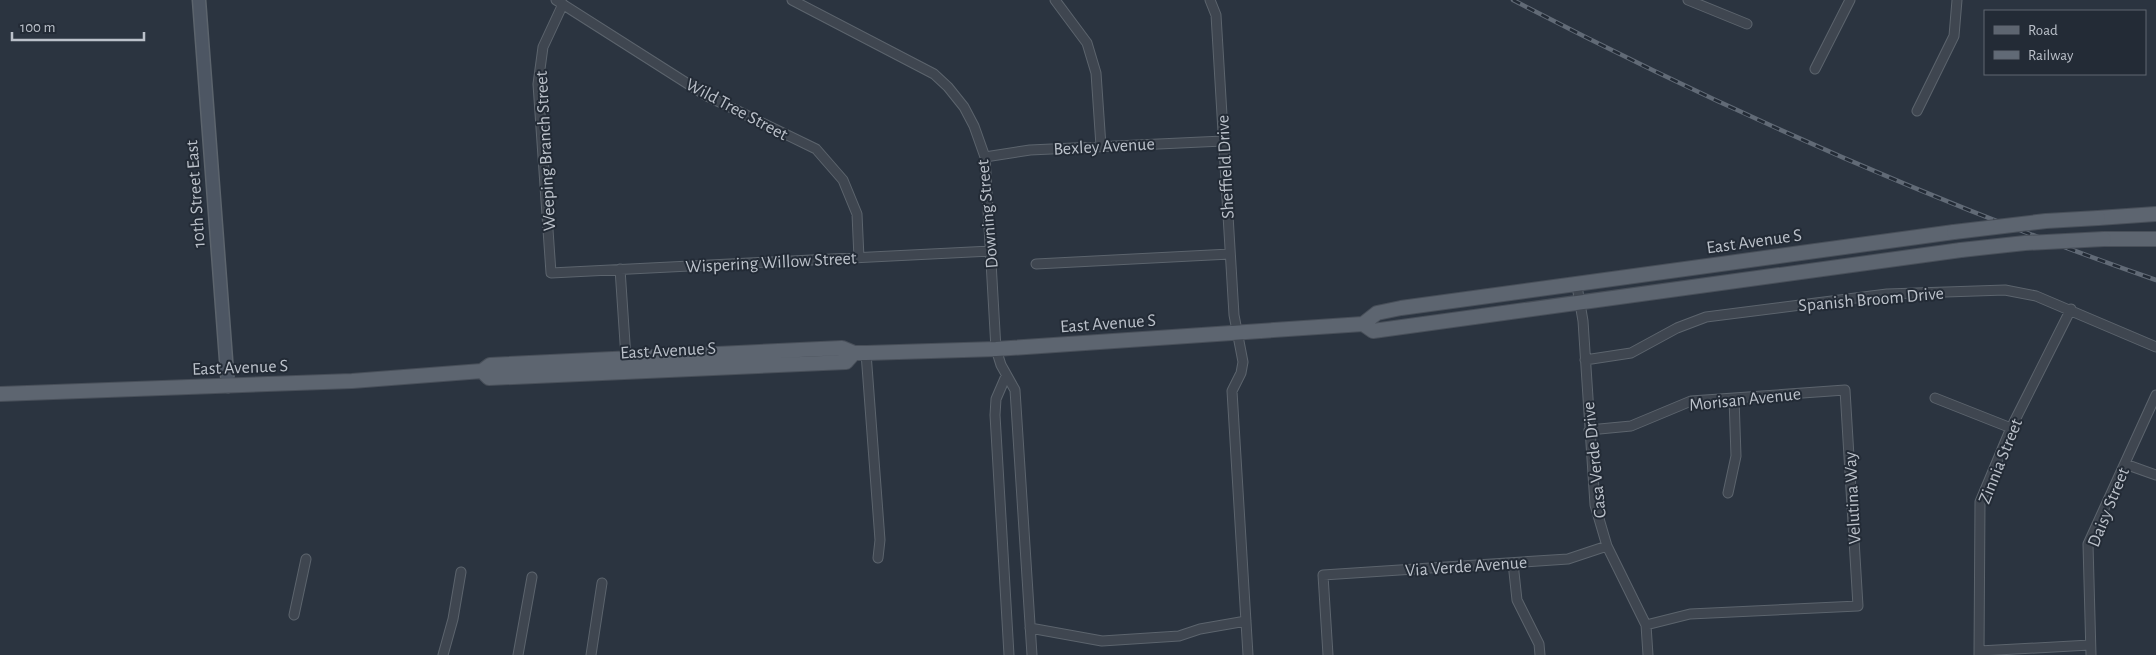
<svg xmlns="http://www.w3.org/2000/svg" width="2156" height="655" viewBox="0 0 2156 655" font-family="'Alegreya Sans',sans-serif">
<rect width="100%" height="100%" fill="#2b3440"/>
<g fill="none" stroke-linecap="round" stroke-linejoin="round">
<defs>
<path id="minor" d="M556 0 707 96 816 149 843 180 857 214 859 258
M792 0 934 74 948 87 964 107 974 126 985 157 996 349 1001 365 1015 390 1032 655
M1055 0 1087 43 1096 73 1101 146
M1210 0 1216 15 1234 315 1243 362 1241 373 1232 391 1248 655
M1688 0 1747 24
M563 4 543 47 538 84 551 273 991 251
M1815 69 1850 0
M1917 111 1954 36 1957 0
M985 157 1030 150 1223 141
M1036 264 1230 254
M620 269 626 358 624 363
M1577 286 1583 321 1595 505 1607 546 1646 625 1648 655
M866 353 880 540 878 558
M1585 360 1631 353 1677 328 1706 317 1887 294 2005 290 2036 296 2156 347
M1006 376 996 399 995 415 1009 655
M1935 398 2011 428
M1589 430 1631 426 1691 401 1845 390 1858 606 1690 614 1646 625
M2125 464 2156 475
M1728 493 1736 456 1734 398
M1513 563 1517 600 1539 644 1540 655
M294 615 306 559
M1030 628 1102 641 1179 636 1200 629 1246 621
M1979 651 2090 645
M443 655 453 619 461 572
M518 655 532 577
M591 655 602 583
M1328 655 1323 575 1568 559 1607 546
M1979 655 1980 502 2011 428 2071 309
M2091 655 2088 544 2156 395"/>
<path id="secondary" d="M199 0 228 386"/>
<path id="primary" d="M2098 218 2156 214
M2104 239H2156
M1363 324 1373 331 1961 250
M482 371 489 378 846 362 854 353
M0 394 352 381 482 371 490 365 842 348 854 353H866L996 349 1363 324 1377 313 1401 308 1954 232"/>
</defs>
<use href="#minor" stroke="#5c646d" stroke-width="11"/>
<use href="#secondary" stroke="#5c646d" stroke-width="15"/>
<use href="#primary" stroke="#484f59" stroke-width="16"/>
<use href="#minor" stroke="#3f4650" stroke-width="9"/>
<use href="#secondary" stroke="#4d5663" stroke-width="12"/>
<use href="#primary" stroke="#5d6570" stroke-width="14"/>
<defs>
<path id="rail" d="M1513 0C1721 108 1934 203 2156 280"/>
</defs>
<use href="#rail" stroke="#616a76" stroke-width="4.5"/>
<use href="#rail" stroke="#232b36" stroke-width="2.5" stroke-dasharray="8" stroke-linecap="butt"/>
<defs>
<path id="primary-bridge" d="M1954 232 2046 221 2098 218
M1961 250 2025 243 2104 239"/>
</defs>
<use href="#primary-bridge" stroke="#484f59" stroke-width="16" stroke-linecap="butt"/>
<use href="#primary-bridge" stroke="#5d6570" stroke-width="14"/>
</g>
<g text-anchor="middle" stroke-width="4" stroke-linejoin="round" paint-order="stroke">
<g font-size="18" fill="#bbc1ca" stroke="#232b36">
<text transform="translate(737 109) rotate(28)" y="6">Wild Tree Street</text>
<text transform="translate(1104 146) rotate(-3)" y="6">Bexley Avenue</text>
<text transform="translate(545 151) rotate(-93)" y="6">Weeping Branch Street</text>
<text transform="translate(1225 167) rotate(-93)" y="6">Sheffield Drive</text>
<text transform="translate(195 194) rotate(-94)" y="6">10th Street East</text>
<text transform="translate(987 214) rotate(-95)" y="6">Downing Street</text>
<text transform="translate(1754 241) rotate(-8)" y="6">East Avenue S</text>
<text transform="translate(771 262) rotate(-3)" y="6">Wispering Willow Street</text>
<text transform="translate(1871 299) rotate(-5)" y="6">Spanish Broom Drive</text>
<text transform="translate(1108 323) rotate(-4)" y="6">East Avenue S</text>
<text transform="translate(668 350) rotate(-3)" y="6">East Avenue S</text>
<text transform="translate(240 367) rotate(-2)" y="6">East Avenue S</text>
<text transform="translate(1745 399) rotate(-6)" y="6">Morisan Avenue</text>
<text transform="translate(1594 460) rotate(-96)" y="6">Casa Verde Drive</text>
<text transform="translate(2000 461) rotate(-68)" y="6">Zinnia Street</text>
<text transform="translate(1852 498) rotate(-93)" y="6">Velutina Way</text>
<text transform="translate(2108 507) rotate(-68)" y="6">Daisy Street</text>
<text transform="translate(1466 566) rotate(-4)" y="6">Via Verde Avenue</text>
</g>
</g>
<rect x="1984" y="10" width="162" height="65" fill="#232b36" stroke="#606771"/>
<rect x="1994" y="26" width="25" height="8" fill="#5d6570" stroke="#606771"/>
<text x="2028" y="35" font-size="15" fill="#bbc1ca">Road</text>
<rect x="1994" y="51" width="25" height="8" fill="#616a76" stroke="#606771"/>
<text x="2028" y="60" font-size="15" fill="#bbc1ca">Railway</text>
<path d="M12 32v8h132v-8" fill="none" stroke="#bbc1ca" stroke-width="2.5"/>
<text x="20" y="32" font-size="15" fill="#bbc1ca" stroke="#232b36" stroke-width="4" paint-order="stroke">100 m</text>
</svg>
